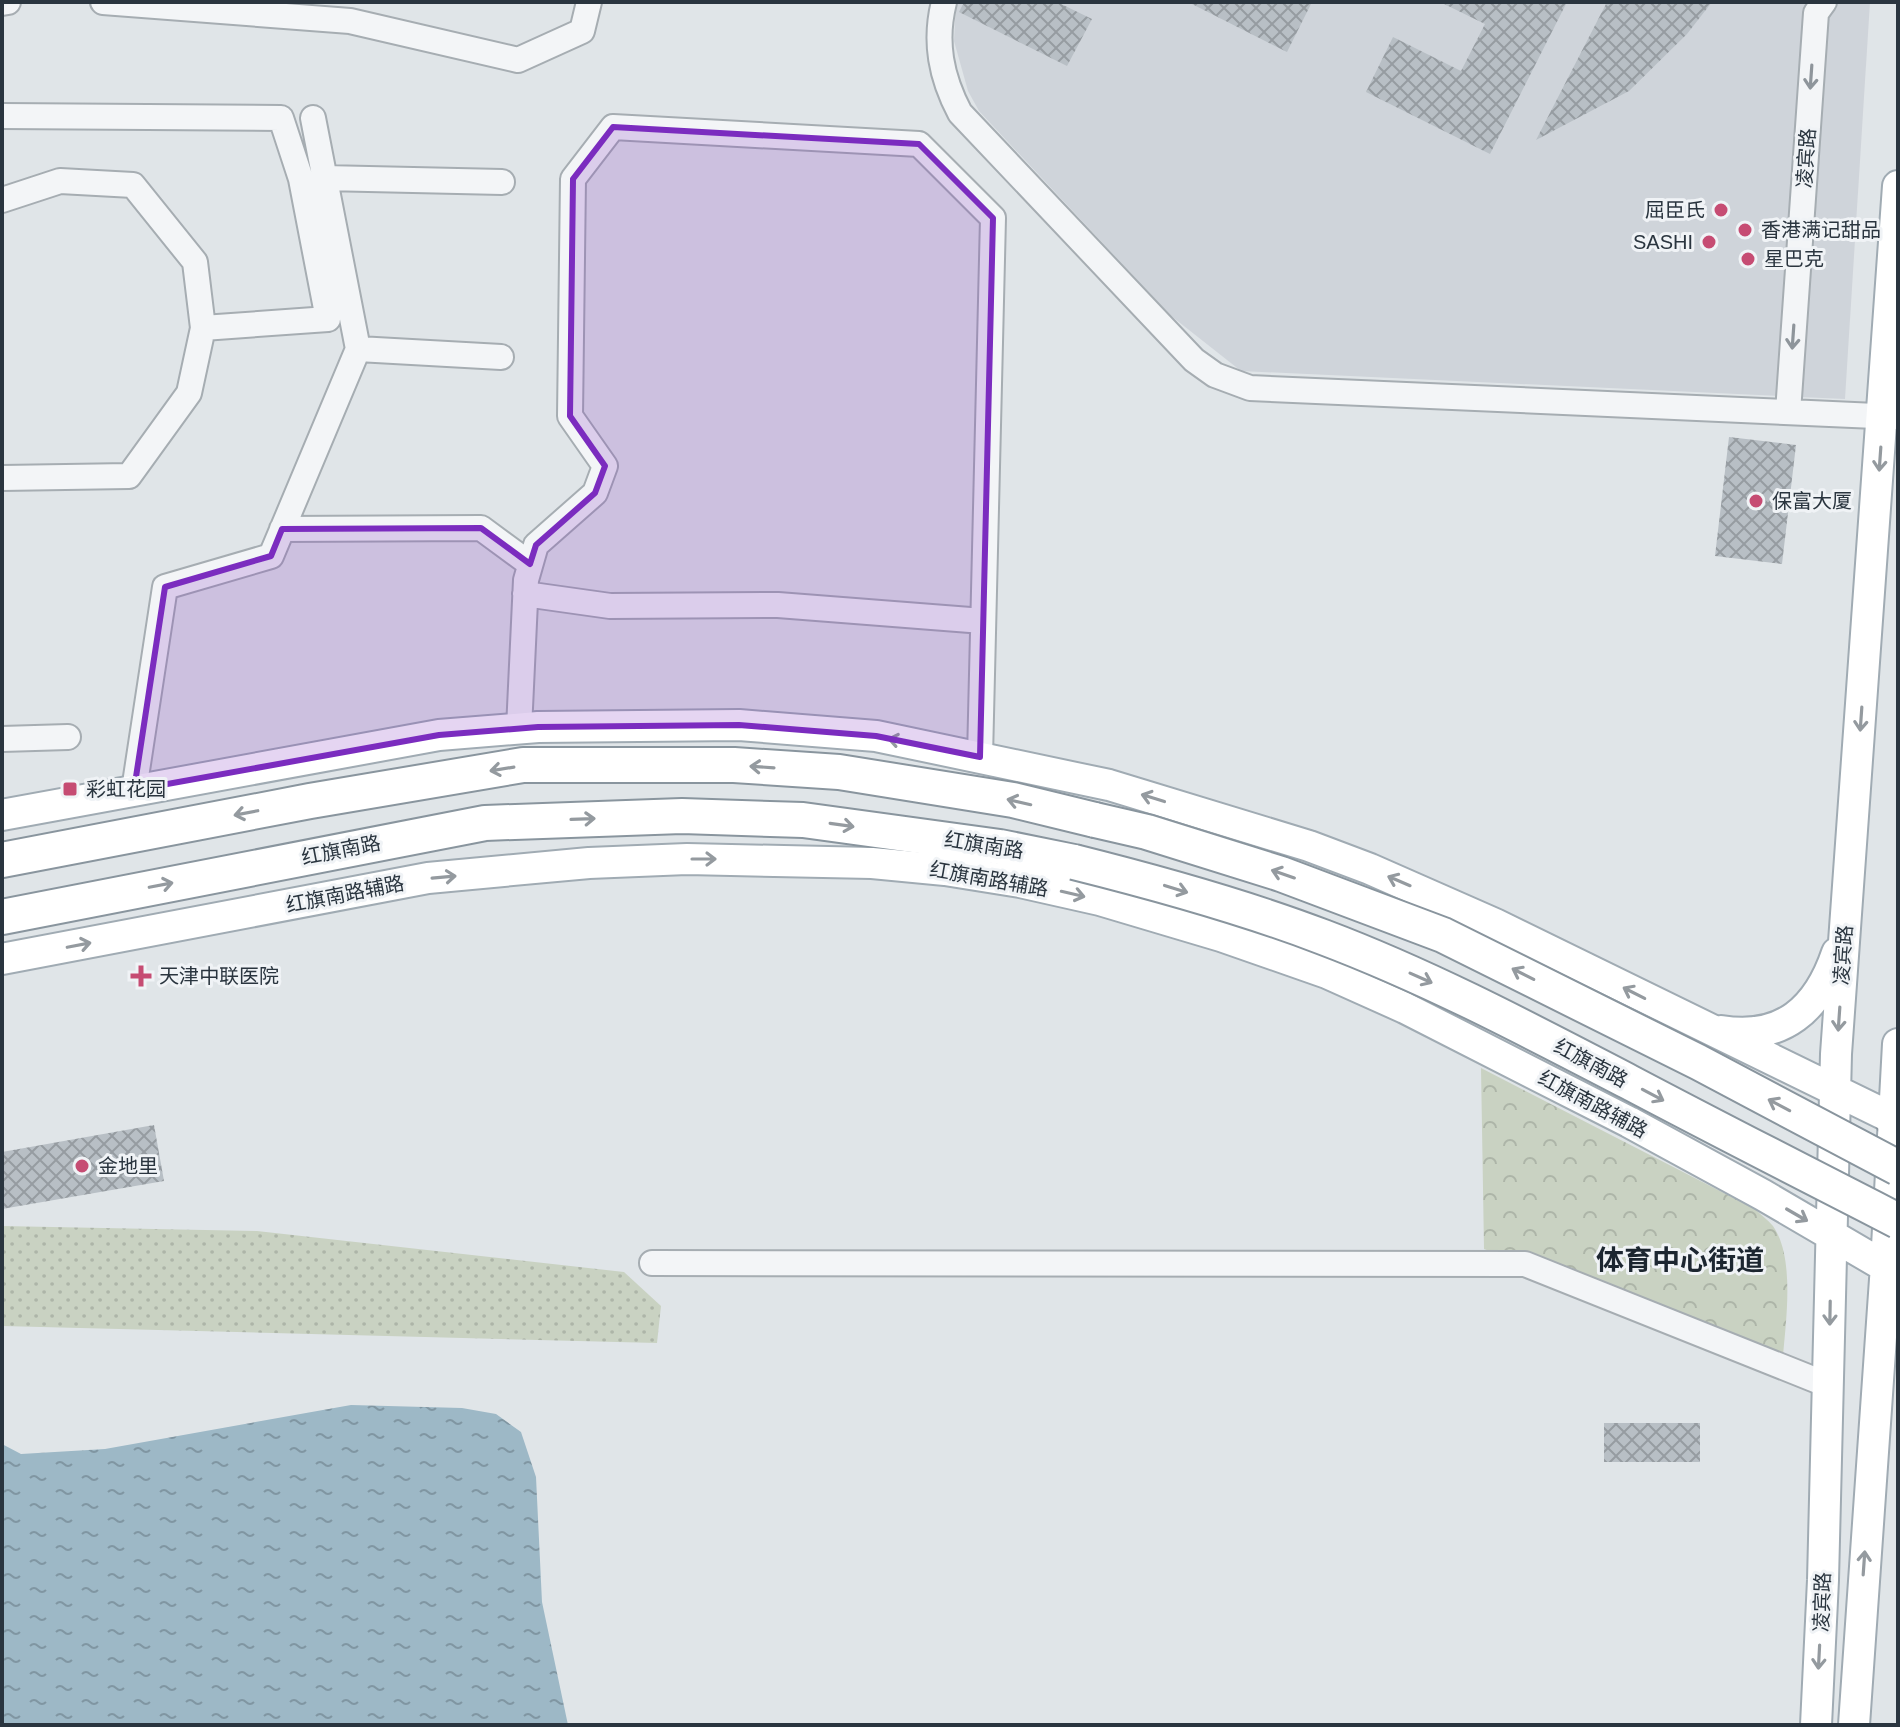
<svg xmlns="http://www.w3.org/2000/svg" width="1900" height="1727" viewBox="0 0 1900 1727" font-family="Helvetica,'Noto Sans SC',sans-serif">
<defs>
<pattern id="grass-dots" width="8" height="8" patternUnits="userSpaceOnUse" patternTransform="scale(2)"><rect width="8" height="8" fill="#c9d2c2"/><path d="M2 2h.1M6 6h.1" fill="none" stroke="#adb5a8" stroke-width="1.8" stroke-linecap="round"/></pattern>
<pattern id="park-crowns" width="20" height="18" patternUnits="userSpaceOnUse" patternTransform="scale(2)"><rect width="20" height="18" fill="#c9d2c2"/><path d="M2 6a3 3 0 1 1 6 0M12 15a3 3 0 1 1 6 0" fill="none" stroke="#adb5a8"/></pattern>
<pattern id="water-ripples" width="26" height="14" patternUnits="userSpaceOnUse" patternTransform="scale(2)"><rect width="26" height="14" fill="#9db8c6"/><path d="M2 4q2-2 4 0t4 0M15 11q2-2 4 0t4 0" fill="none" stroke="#8096a2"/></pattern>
<pattern id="building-cross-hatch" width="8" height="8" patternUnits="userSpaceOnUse" patternTransform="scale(2)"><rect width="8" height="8" fill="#b8bfc5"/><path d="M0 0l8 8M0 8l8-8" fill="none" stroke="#969ca1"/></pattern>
</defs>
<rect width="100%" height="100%" fill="#e0e5e8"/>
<path fill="#cfd4da" d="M956 2H1870L1845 399 1241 371 1170 315 979 111 968 91 954 41Z"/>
<path fill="url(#grass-dots)" d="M2 1226 257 1231 624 1272 661 1306 657 1343 2 1326Z"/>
<path fill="url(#park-crowns)" d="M1481 1068 1755 1209C1760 1214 1768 1220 1773 1226 1795 1258 1786 1320 1783 1356L1484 1249Z"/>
<path fill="url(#water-ripples)" d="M351 1405 462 1408 496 1414 521 1432 536 1477 542 1602 568 1725H2V1444L21 1454 105 1449Z"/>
<path fill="url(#building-cross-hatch)" d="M964 2H1057L1092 19 1067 66 959 12Z
M1188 2H1312L1287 52Z
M1440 2H1567L1490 154 1366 92 1393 37 1461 71 1485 24Z
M1607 2H1712L1687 34 1629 91 1536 140Z
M1729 437 1796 445 1782 564 1715 556Z
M154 1125 164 1181 2 1209V1152Z
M1604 1423H1700V1462H1604Z"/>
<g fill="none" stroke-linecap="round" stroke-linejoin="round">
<defs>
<path id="minor" d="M103 2 350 21 518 60 582 31 589 2
M944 2C934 42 941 77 960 113L1194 360 1215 375 1250 388 1898 417
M2 3 8 2
M2 116 281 118 301 179 328 319 203 328
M324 178 502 182
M2 200 60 181 133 185 195 262 203 328 189 393 129 476 2 478
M358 349 501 357
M1788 412 1816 13 1824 2
M282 529 481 528 530 564
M525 594 610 606 778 605 983 621
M519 729 526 580 536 545 595 493 605 466 570 416 573 179 613 127 919 144 993 218 980 757
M2 739 68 737
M134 790 165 587 271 556 358 349 313 118
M652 1263 1525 1264 1828 1385"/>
<path id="major" d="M2 815 439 735 538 727 739 725 876 736 1109 785 1309 846 1370 869 1495 924 1898 1121
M2 959 428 878 589 863 687 859 872 863 945 870 1020 882 1100 900 1221 936 1327 973 1405 1008 1629 1122 1763 1195 1898 1274
M1721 1031C1783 1041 1818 1009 1837 953
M1816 1725 1823 1580 1836 1054 1898 186
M1854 1725 1886 1265 1898 1044"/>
<path id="highway" d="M2 860 310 801 523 765H734L839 772 1013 800 1095 820
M2 917 485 823 682 816 803 820 1000 847 1074 862
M1893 1120 1898 1123
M1886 1265 1898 1271"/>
</defs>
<use href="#minor" stroke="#a6adb2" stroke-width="28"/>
<use href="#major" stroke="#a0abb3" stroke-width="34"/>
<use href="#highway" stroke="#89959e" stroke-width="38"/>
<use href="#minor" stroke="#f3f5f7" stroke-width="24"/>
<use href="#major" stroke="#fff" stroke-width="30"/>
<use href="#highway" stroke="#fff" stroke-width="34"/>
<defs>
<path id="highway-bridge" d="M1095 820 1147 832 1281 874 1443 935 1698 1062 1898 1168
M1074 862C1158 883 1242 906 1323 937 1429 977 1529 1030 1629 1082 1718 1129 1808 1175 1898 1221"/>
</defs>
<use href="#highway-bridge" stroke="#89959e" stroke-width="38" stroke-linecap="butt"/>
<use href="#highway-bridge" stroke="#fff" stroke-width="34"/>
</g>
<defs><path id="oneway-shaft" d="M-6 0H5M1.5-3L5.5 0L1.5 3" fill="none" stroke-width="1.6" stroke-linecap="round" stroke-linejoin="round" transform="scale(2)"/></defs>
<g stroke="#8e959b">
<use href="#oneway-shaft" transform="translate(1811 77) rotate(94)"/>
<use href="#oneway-shaft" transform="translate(1793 337) rotate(94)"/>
</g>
<g stroke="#949a9f">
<use href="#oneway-shaft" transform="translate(1880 459) rotate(94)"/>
<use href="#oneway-shaft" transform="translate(1861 719) rotate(94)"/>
<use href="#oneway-shaft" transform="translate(900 741) rotate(-169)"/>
<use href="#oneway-shaft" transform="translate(762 767) rotate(-176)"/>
<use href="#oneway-shaft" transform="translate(502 769) rotate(171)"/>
<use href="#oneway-shaft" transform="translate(1153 798) rotate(-163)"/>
<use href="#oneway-shaft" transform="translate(1019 802) rotate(-167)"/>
<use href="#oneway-shaft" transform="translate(246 813) rotate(169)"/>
<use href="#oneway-shaft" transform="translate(583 819) rotate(-2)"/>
<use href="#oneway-shaft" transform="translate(842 825) rotate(8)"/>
<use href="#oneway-shaft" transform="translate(704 859)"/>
<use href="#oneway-shaft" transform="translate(1283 874) rotate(-161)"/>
<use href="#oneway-shaft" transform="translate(444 877) rotate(-5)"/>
<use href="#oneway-shaft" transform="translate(1399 881) rotate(-157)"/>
<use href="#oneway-shaft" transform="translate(161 885) rotate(-11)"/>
<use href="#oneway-shaft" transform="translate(1176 889) rotate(17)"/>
<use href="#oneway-shaft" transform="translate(1073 894) rotate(13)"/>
<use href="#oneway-shaft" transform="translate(79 945) rotate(-11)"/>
<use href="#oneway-shaft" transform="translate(1523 974) rotate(-153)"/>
<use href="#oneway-shaft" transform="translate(1421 978) rotate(24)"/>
<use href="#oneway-shaft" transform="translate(1634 993) rotate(-153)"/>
<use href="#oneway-shaft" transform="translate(1839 1019) rotate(94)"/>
<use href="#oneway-shaft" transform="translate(1653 1095) rotate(28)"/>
<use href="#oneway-shaft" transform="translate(1779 1105) rotate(-152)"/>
<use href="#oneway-shaft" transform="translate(1797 1215) rotate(30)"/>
<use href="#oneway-shaft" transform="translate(1830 1313) rotate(91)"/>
<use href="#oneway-shaft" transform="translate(1864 1563) rotate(-86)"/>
<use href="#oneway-shaft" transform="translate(1819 1657) rotate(93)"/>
</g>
<path fill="#7b2cbf" fill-opacity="0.2" stroke="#7b2cbf" stroke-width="6" stroke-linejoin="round" d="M613 127 919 144 993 218 980 757 876 736 739 725 538 727 439 735 134 790 165 587 271 556 282 529 481 528 530 564 536 545 595 493 605 466 570 416 573 179Z"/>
<g fill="#c64c73" stroke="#f0f3f6" stroke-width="3">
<circle cx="1721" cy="210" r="8"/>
<circle cx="1745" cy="230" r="8"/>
<circle cx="1709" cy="242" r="8"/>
<circle cx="1748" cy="259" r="8"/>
<circle cx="1756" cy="501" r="8"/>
<rect x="62" y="781" width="16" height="16" rx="4"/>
<path d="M137 964h8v8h8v8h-8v8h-8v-8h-8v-8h8z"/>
<circle cx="82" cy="1166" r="8"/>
</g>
<g text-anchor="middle" stroke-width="6" stroke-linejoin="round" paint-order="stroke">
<g font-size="20" fill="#2a353f" stroke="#f0f3f6">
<text transform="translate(1806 158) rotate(-86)" y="7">凌宾路</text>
<text transform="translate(984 845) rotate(9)" y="7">红旗南路</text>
<text transform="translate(341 850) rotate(-11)" y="7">红旗南路</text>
<text transform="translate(989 879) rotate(10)" y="7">红旗南路辅路</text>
<text transform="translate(345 894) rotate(-11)" y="7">红旗南路辅路</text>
<text transform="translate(1843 955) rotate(-86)" y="7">凌宾路</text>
<text transform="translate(1591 1063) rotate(28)" y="7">红旗南路</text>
<text transform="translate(1593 1104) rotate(28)" y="7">红旗南路辅路</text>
<text transform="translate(1822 1602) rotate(-88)" y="7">凌宾路</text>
</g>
<g font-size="20" fill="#2a353f" stroke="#f0f3f6" text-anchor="start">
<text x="1705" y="217" text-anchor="end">屈臣氏</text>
<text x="1761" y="237">香港满记甜品</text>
<text x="1693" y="249" text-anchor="end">SASHI</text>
<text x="1764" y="266">星巴克</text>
<text x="1772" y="508">保富大厦</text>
<text x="86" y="796">彩虹花园</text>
<text x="159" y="983">天津中联医院</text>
<text x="98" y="1173">金地里</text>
</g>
<g font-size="28" font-weight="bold" fill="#1c2630" stroke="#f0f3f6">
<text x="1680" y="1270">体育中心街道</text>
</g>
</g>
<rect width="1900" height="1727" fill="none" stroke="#2a353f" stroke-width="8"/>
</svg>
